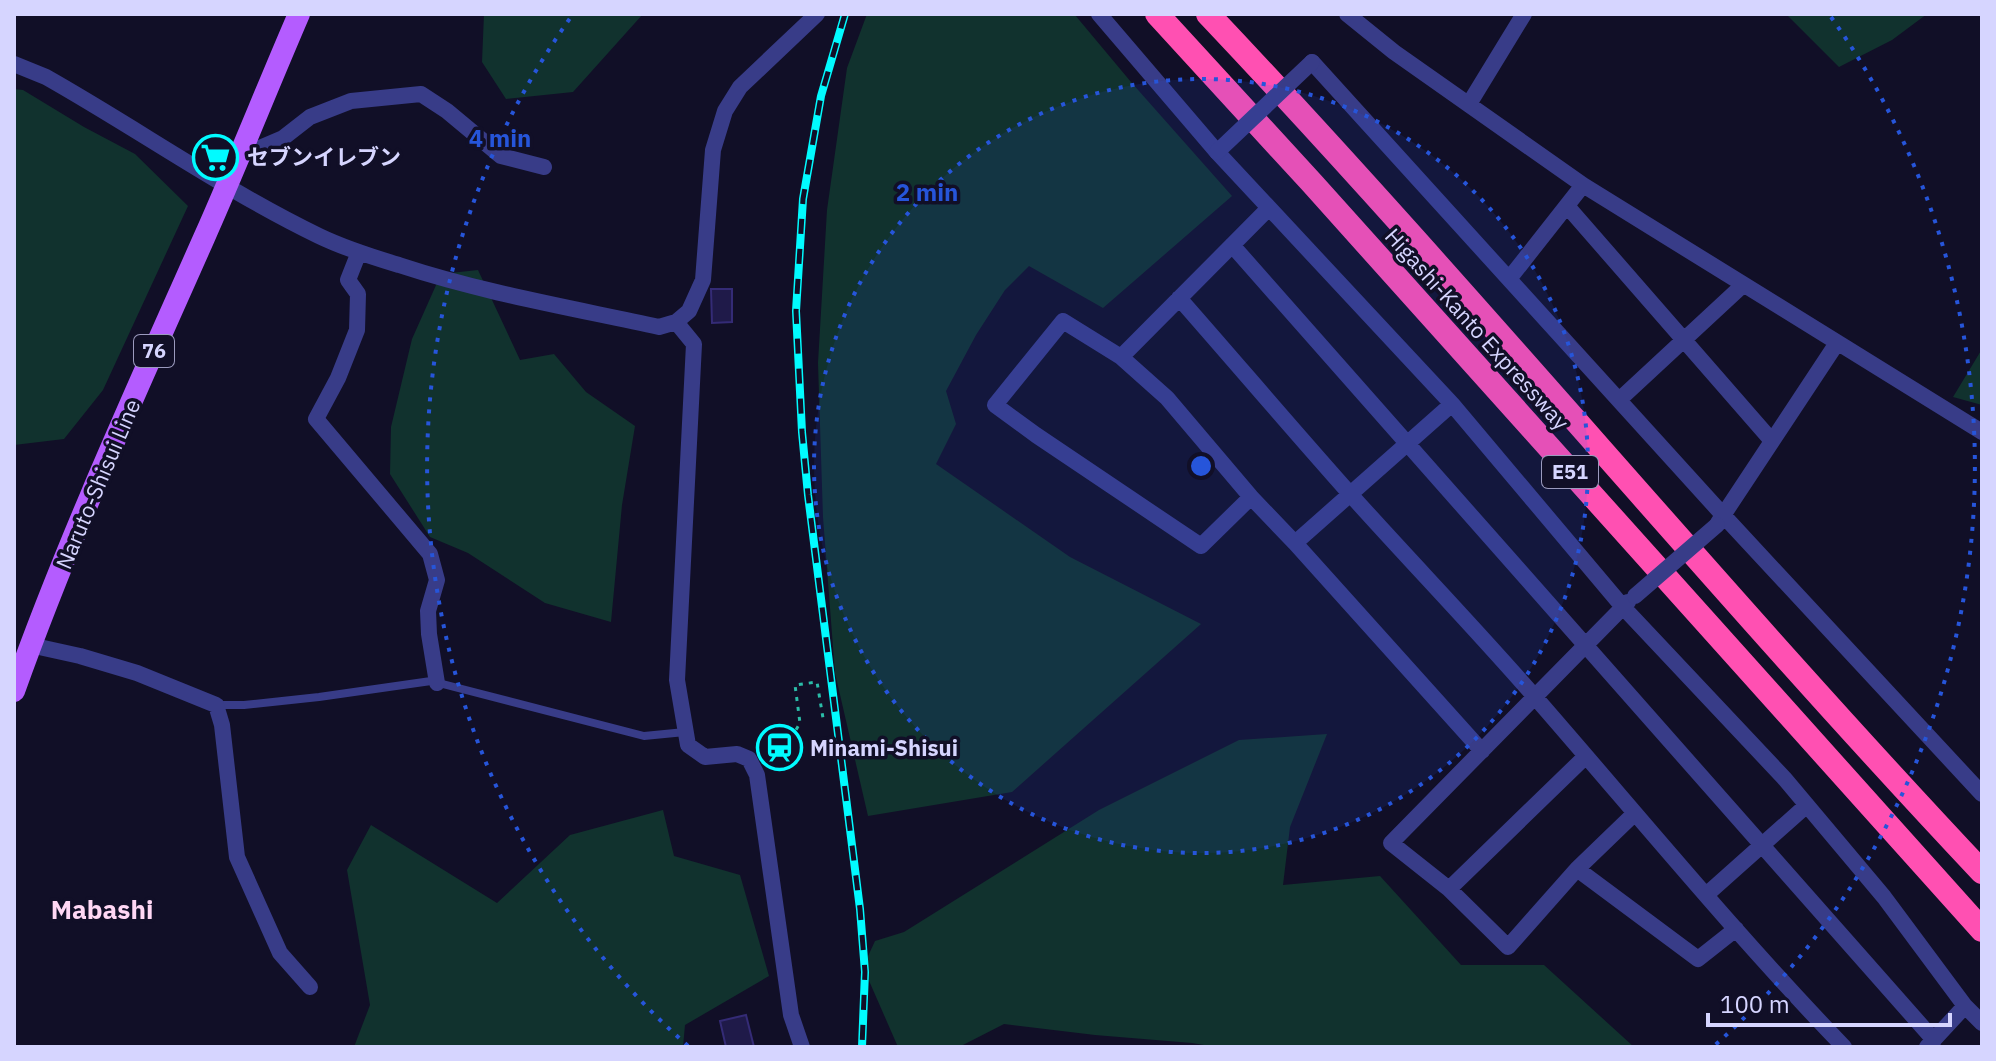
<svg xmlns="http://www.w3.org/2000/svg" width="1996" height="1061" viewBox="0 0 1996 1061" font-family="'IBM Plex Sans','Noto Sans JP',sans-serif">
<rect width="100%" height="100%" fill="#110f27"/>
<path fill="#11322e" d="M484 14H643L573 92 506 99 482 62Z
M867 14 1075 15 1131 82 1232 196 1103 308 1029 266 1005 290 976 335 946 391 956 424 936 464 1070 557 1201 624 1012 792 868 816 835 673 823 517 818 363 827 210 847 68Z
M1786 14H1927L1892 40 1839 67Z
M14 89 23 90 84 127 135 154 188 206 103 390 64 439 14 445Z
M478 270 520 360 554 354 586 392 635 426 622 505 611 622 545 603 468 553 430 537 390 474 391 427 412 339 441 274Z
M1982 349V405L1953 397Z
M1327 734 1290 827 1283 885 1380 876 1461 965H1544L1634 1047H1216L1192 1043 1095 1035 1004 1024 959 1047H898L863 967 875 941 904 932 1099 810 1239 740Z
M663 810 674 856 740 875 769 976 685 1025 683 1047H354L370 1005 347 870 371 825 497 903 570 835Z"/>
<path fill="#1f1a49" stroke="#342b76" stroke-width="2" d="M711 289H732V322L712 323Z
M784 737 788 761 774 763 770 739Z
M746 1015 754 1047H726L720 1021Z"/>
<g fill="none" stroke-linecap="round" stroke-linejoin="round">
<path stroke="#2bbda8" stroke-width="3" stroke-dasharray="4 6" stroke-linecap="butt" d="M786 747 800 723 795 685 817 682 823 718
M766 755 765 750 772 749"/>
<path stroke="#383c88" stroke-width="8" d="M216 705H244L319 697 431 681 644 736 685 732"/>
<path stroke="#383c88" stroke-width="16" d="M1099 14 1217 152 1452 404 1623 607 1784 778 1884 897 1965 1006 1927 1047
M1347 14 1394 52 1583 185 1982 432
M1312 62 1723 515 1982 794
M14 64 46 77C138 129 224 190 319 236 344 248 372 257 399 265 484 293 572 308 659 327L676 322 689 311 703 280 713 150 725 111 740 87 817 14
M1469 104 1524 14
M239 157 283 138 310 117 351 101 421 94 447 111 501 156 544 167
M1567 206 1772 441
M1232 245 1934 1040
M359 252 348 280 358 294 357 330 338 378 316 419 430 554 437 580 428 611 429 634 437 683
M1509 279 1583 185
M1179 298C1237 364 1293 430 1351 495 1412 563 1475 628 1535 697 1637 814 1736 935 1844 1047
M676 322 694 344 677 680 688 745 705 757 737 754 749 759 757 775 791 1015 802 1047
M1121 357 1269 208
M1619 400 1743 285
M1251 497 1201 546 1036 435 995 405 1063 321 1121 357 1167 398 1251 497 1295 543 1482 751
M1718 523 1837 343
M1295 543 1452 404
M1628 602 1391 843 1449 889 1508 947 1577 869 1634 814
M30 645 80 656 137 673 216 705 222 725 237 857 280 953 310 987
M1577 869 1698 959 1736 929
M1449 889 1585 757
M1706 895 1807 805
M1965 1006 1982 1023"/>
<path stroke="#b45cff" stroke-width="22" d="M14 691C69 537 138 387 204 238 237 164 267 88 299 14"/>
<path stroke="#ff50b2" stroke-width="24" d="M1157 14 1312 183 1982 930
M1208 14C1473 294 1718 592 1982 872"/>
<defs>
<path id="rail" d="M845 14 821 96 803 199 796 311 802 432 808 495 860 909 865 972 862 1047"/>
</defs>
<use href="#rail" stroke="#01fbff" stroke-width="8"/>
<use href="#rail" stroke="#110f27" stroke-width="5" stroke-dasharray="15" stroke-linecap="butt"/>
<path stroke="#383c88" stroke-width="16" d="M1217 152 1312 62
M1635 596 1717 525"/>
</g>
<circle cx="1201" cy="466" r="387" fill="#2655da" fill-opacity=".12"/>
<g fill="none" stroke="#2655da" stroke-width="4" stroke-dasharray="4 8">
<circle cx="1201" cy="466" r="387"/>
<path d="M688 1046A774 774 0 0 1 571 17M1831 17A774 774 0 0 1 1714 1046"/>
</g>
<defs>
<symbol id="supermarket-ring" viewBox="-11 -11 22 22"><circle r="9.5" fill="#110f27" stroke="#01fbff" stroke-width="1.5"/><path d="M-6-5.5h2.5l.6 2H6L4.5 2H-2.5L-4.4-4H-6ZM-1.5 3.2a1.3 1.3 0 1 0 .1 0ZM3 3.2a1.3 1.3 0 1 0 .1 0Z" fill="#01fbff"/></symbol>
<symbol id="station-ring" viewBox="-11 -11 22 22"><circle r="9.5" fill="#110f27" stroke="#01fbff" stroke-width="1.5"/><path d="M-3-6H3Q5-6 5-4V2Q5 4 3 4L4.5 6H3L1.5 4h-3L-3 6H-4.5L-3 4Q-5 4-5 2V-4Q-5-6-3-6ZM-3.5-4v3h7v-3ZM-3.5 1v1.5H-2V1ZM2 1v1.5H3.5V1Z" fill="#01fbff"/></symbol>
</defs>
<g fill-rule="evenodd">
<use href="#supermarket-ring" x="190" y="132" width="51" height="51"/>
<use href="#station-ring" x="754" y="722" width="51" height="51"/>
</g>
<g text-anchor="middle" stroke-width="7" stroke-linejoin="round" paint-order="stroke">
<g fill="#110f27" stroke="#9b9abe" stroke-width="2">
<rect x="134" y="335" width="40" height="32" rx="6"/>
<rect x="1542" y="456" width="56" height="32" rx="6"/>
</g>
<g font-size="20" font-weight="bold" fill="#d6d5ff">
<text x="154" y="358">76</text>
<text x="1570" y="479">E51</text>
</g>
<g font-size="22" font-weight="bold" fill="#d6d5ff" stroke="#110f27" text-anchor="start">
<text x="247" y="165">セブンイレブン</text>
<text x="810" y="756">Minami-Shisui</text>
</g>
<g font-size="22" fill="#d6d5ff" stroke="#110f27">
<text transform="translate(1477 329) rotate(48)" y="8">Higashi-Kanto Expressway</text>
<text transform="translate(98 484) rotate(-67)" y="8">Naruto-Shisui Line</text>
</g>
<g font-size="26" font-weight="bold" fill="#ffd7f4" stroke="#110f27">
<text x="102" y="919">Mabashi</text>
</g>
</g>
<circle cx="1201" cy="466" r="12" fill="#2655da" stroke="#110f27" stroke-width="4"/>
<g font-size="24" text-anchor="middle" font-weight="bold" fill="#2655da" stroke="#110f27" stroke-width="7" stroke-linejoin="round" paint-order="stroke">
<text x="500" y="147">4 min</text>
<text x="927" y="201">2 min</text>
</g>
<rect width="1996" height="1061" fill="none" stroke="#d6d5ff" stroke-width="32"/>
<path d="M1708 1013v12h242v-12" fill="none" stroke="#d6d5ff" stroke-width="4"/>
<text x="1720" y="1013" font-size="24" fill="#d6d5ff" stroke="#110f27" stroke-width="6" paint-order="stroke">100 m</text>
</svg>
